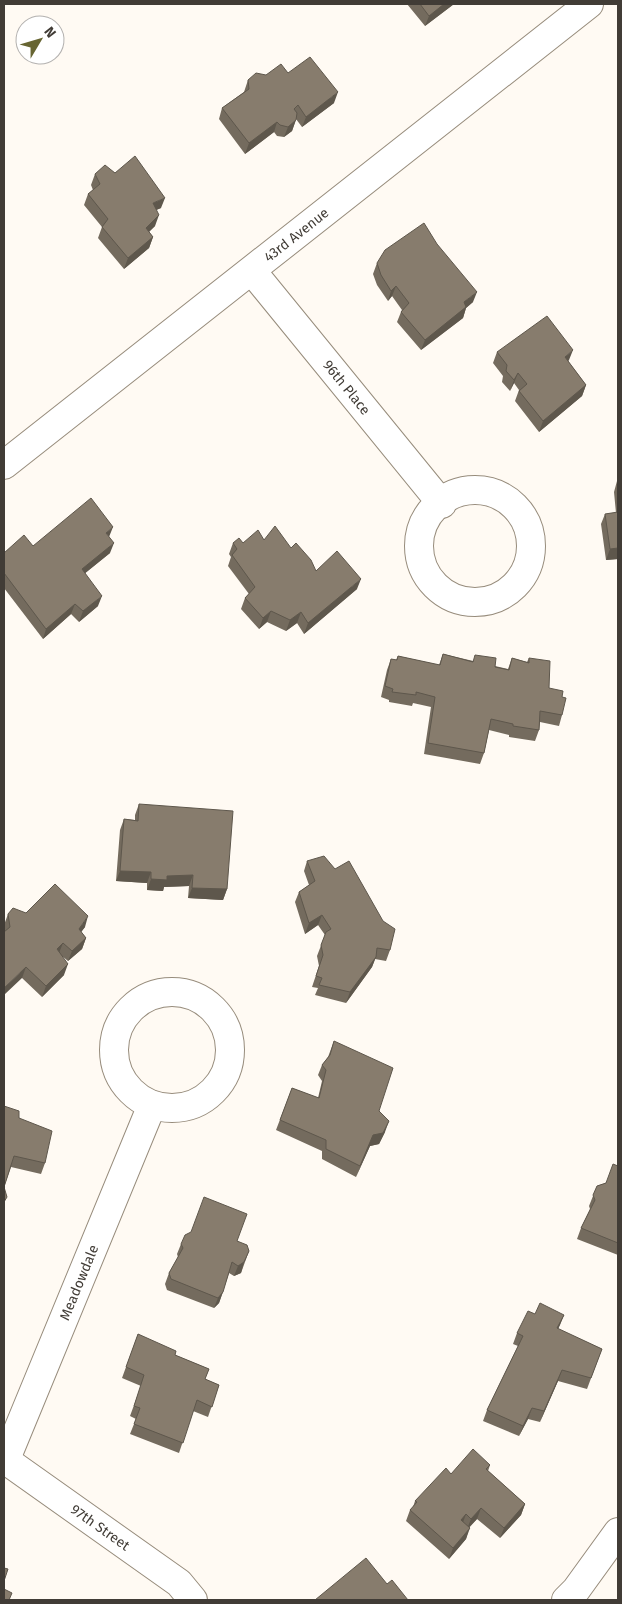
<svg xmlns="http://www.w3.org/2000/svg" width="622" height="1604" viewBox="0 0 622 1604" font-family="'Fira Sans',sans-serif">
<rect width="100%" height="100%" fill="#fffaf3"/>
<g fill="none" stroke-linecap="round" stroke-linejoin="round">
<defs>
<g id="minor">
<path id="s1" d="M252 271 442 504"/>
<path id="s2" d="M4 465 589 4"/>
<circle cx="475" cy="546" r="56"/>
<circle cx="172" cy="1050" r="58"/>
<path id="s3" d="M4 1459 179 1583 193 1600"/>
<path id="s4" d="M6 1459 152 1105"/>
<path d="M566 1600 576 1590 618 1532"/>
</g>
</defs>
<use href="#minor" stroke="#978c7c" stroke-width="30"/>
<use href="#minor" stroke="#fff" stroke-width="28"/>
</g>
<path fill="#746b5e" d="M407 4H454L425 26Z
M288 73 334 103 302 127 296 119 292 131 284 137 277 136 274 132 245 154 219 119 222 108 244 92 248 80 266 75Z
M95 174 161 208 156 210 155 226 149 232 153 237 149 248 124 269 98 238 102 227 84 205 88 194 93 190 91 185Z
M377 263 473 302 466 308 463 318 421 350 397 322 401 312 402 310 392 296 388 301 377 285 373 274Z
M497 352 569 360 568 361 586 385 582 396 539 432 515 401 519 390 514 383 510 391 502 382 503 376 493 363Z
M617 481H618V559L606 560 601 524 605 514 616 513 614 492Z
M109 537 110 553 85 573 98 606 79 622 71 614 43 639 4 588V553L33 546Z
M264 540 316 571 357 589 304 634 297 623 286 631 267 622 259 629 241 609 245 598 249 594 228 566 231 557 229 554 233 543H243Z
M443 654 508 669 512 658 527 662 529 658 549 688 562 715 559 726 540 722 539 730 535 741 509 737V735L489 730 484 753 480 764 424 754 431 707 413 703 412 706 389 702V700L381 697 387 670 391 659 396 660 398 656 439 665Z
M139 804 227 889 223 900 188 898 189 886 164 887 163 891 147 890V883L116 881 120 830 124 819 135 820V815Z
M307 861 390 950 386 961 375 959 372 967 346 1003 315 995 318 988 312 987 319 966 317 956 325 935 318 925 305 934 295 902 299 892 309 885 304 871Z
M26 913 85 927 81 932 86 938 82 949 68 961 62 956 64 975 42 997 22 978 5 931 4 925 8 914Z
M334 1041 379 1111 385 1132 379 1144 370 1146 356 1177 322 1159V1151L276 1130 292 1088 318 1098 322 1081 318 1075 322 1065 328 1057Z
M4 1106 19 1118 45 1163 41 1174 11 1167 4 1187Z
M618 1166V1255L577 1239 581 1228 590 1209 589 1206 597 1186 606 1183Z
M237 1241 249 1251 241 1273 234 1276 229 1273 219 1303 214 1308 167 1290 165 1284 169 1273 178 1257 177 1254 181 1244Z
M535 1314 564 1315 558 1329 602 1349 587 1389 558 1381 540 1422 528 1419 519 1436 483 1421 487 1410 518 1346 513 1344 517 1333Z
M138 1334 175 1355 209 1369 205 1379 219 1385 208 1417 193 1411 179 1453 130 1434 136 1419 130 1416 141 1386 122 1378Z
M490 1465 488 1471 525 1504 521 1515 500 1538 477 1519 469 1528 466 1539 449 1559 406 1521 410 1510 413 1507 415 1501 451 1474Z"/>
<path fill="#5e574c" d="M444 4H454L425 26 429 16Z
M338 92 334 103 302 127 306 117Z
M296 120 292 131 284 137 288 127Z
M277 122 274 132 245 154 249 143Z
M165 198 161 208 149 213 153 203Z
M159 215 155 226 142 238 146 228Z
M153 237 149 248 124 269 128 258Z
M396 286 392 296 388 301 391 291Z
M477 292 473 302 466 308 463 318 421 350 425 340 464 302Z
M573 350 569 360 561 367 565 357Z
M518 373 514 383 510 391 514 380Z
M586 385 582 396 539 432 543 421Z
M113 527 109 537 106 533Z
M114 543 110 553 78 579 82 569Z
M618 548V559L606 560 610 549Z
M361 579 357 589 304 634 308 623Z
M102 596 98 606 79 622 83 611Z
M75 604 71 614 43 639 46 629Z
M271 611 267 622 259 629 263 618Z
M301 612 297 623 286 631 290 620Z
M120 871 151 872 147 883 116 881Z
M193 875 189 886 164 887 163 891 147 890 151 879 167 876Z
M192 888 227 889 223 900 188 898Z
M322 915 318 925 305 934 309 923Z
M88 916 85 927 75 940 79 929Z
M86 938 82 949 68 961 72 951Z
M63 943 59 953 57 949Z
M376 957 372 967 346 1003 350 992Z
M68 964 64 975 42 997 46 986Z
M26 967 22 978 4 995V988Z
M389 1121 385 1132 379 1144 370 1146 356 1177 373 1135Z
M244 1262 241 1273 234 1276 238 1266Z
M223 1292 219 1303 214 1308 218 1298Z
M564 1315 560 1325 553 1339 557 1328Z
M562 1370 558 1381 540 1422 544 1411Z
M532 1408 528 1419 519 1436 523 1426Z
M525 1504 521 1515 500 1538 504 1528Z
M481 1508 477 1519 467 1529 471 1519Z
M466 1514 462 1525 461 1520Z
M470 1528 466 1539 449 1559 453 1548Z"/>
<path fill="#877c6d" stroke="#5e574c" d="M420 4H444L429 16Z
M310 57 338 92 306 117 298 105 294 109 297 113 296 120 288 127 280 125 277 122 249 143 222 108 249 89 248 80 256 73 266 75 281 64 288 73Z
M135 156 165 198 153 203 159 215 146 228 153 237 128 258 102 227 108 219 88 194 100 184 95 174 105 165 115 173Z
M424 223 437 244 477 292 464 302 466 307 425 340 401 312 409 303 396 286 391 291 381 275 377 263 385 250Z
M547 316 573 350 565 357 586 385 543 421 519 391 527 384 518 373 514 380 506 371 507 365 497 352Z
M91 498 113 527 106 533 114 543 82 569 102 596 83 611 75 604 46 629 4 573V553L24 535 33 546Z
M618 512V548L610 549 605 514Z
M275 526 291 548 296 543 311 560 316 571 337 551 361 579 308 623 301 612 290 620 271 611 263 618 245 598 255 587 232 555 237 549 233 543 239 538 243 543 258 530 264 540Z
M443 654 473 662 475 655 496 658 495 667 509 670 512 658 529 663V658L550 661 549 688 563 691 562 697 566 698 562 715 540 711 539 730 513 726V724L491 719 484 753 428 743 435 697 416 692V695L392 692 393 689 385 686 391 659 397 660 398 656 440 665Z
M139 804 233 811 227 889 192 888 193 875 167 876V880L151 879V872L120 871 124 819 138 821Z
M324 856 335 869 349 861 383 921 395 929 390 950 377 948 376 957 350 992 319 985 322 978 316 976 323 955 321 945 326 932 331 929 322 915 309 923 299 892 315 881 307 861Z
M55 884 88 916 79 929 86 938 72 951 63 943 57 949 68 964 46 986 26 967 4 988V932L10 927 8 914 13 908 26 913Z
M334 1041 393 1068 379 1111 389 1121 383 1133 373 1135 360 1166 326 1149V1140L280 1120 292 1088 319 1098 326 1070 322 1065 330 1055Z
M4 1106 19 1111V1118L52 1131 45 1163 14 1156 4 1187 7 1197 4 1202Z
M613 1164 618 1166V1243L581 1228 595 1200 593 1195 597 1186 606 1183Z
M204 1197 247 1214 237 1241 247 1245 249 1251 244 1262 238 1266 232 1262 223 1292 218 1298 171 1279 169 1273 183 1248 181 1244 185 1235 191 1232Z
M540 1303 564 1315 557 1328 602 1349 591 1378 562 1370 544 1411 532 1408 523 1426 487 1410 523 1336 517 1333 528 1311 535 1314Z
M138 1334 176 1351 175 1355 209 1369 205 1379 219 1385 212 1407 197 1400 183 1443 134 1424 140 1408 134 1406 144 1375 126 1367Z
M473 1449 490 1465 486 1469 525 1504 504 1528 481 1508 471 1519 466 1514 461 1520 470 1528 453 1548 410 1510 417 1502 415 1501 446 1468 451 1474Z
M366 1558 387 1584 392 1580 408 1600H315Z
M4 1568 8 1569 4 1581Z
M4 1589 12 1593 9 1600H4Z"/>
<g text-anchor="middle" stroke-width="5" stroke-linejoin="round" paint-order="stroke">
<g font-size="14" fill="#413c36" stroke="#fff">
<text dy="5" stroke="none"><textPath href="#s2" startOffset="372">43rd Avenue</textPath></text>
<text dy="5" stroke="none"><textPath href="#s1" startOffset="150">96th Place</textPath></text>
<text dy="5" stroke="none"><textPath href="#s4" startOffset="191">Meadowdale</textPath></text>
<text dy="5" stroke="none"><textPath href="#s3" startOffset="118">97th Street</textPath></text>
</g>
</g>
<rect width="622" height="1604" fill="none" stroke="#413c36" stroke-width="10"/>
<g transform="translate(40 40) rotate(52)"><circle r="24" fill="#ffffff" stroke="#b3b1af"/>
<path d="M0-4L9 19L0 12L-9 19Z" fill="#676532"/>
<text y="-8" font-size="14" font-weight="bold" text-anchor="middle" fill="#413c36">N</text>
</g>
</svg>
